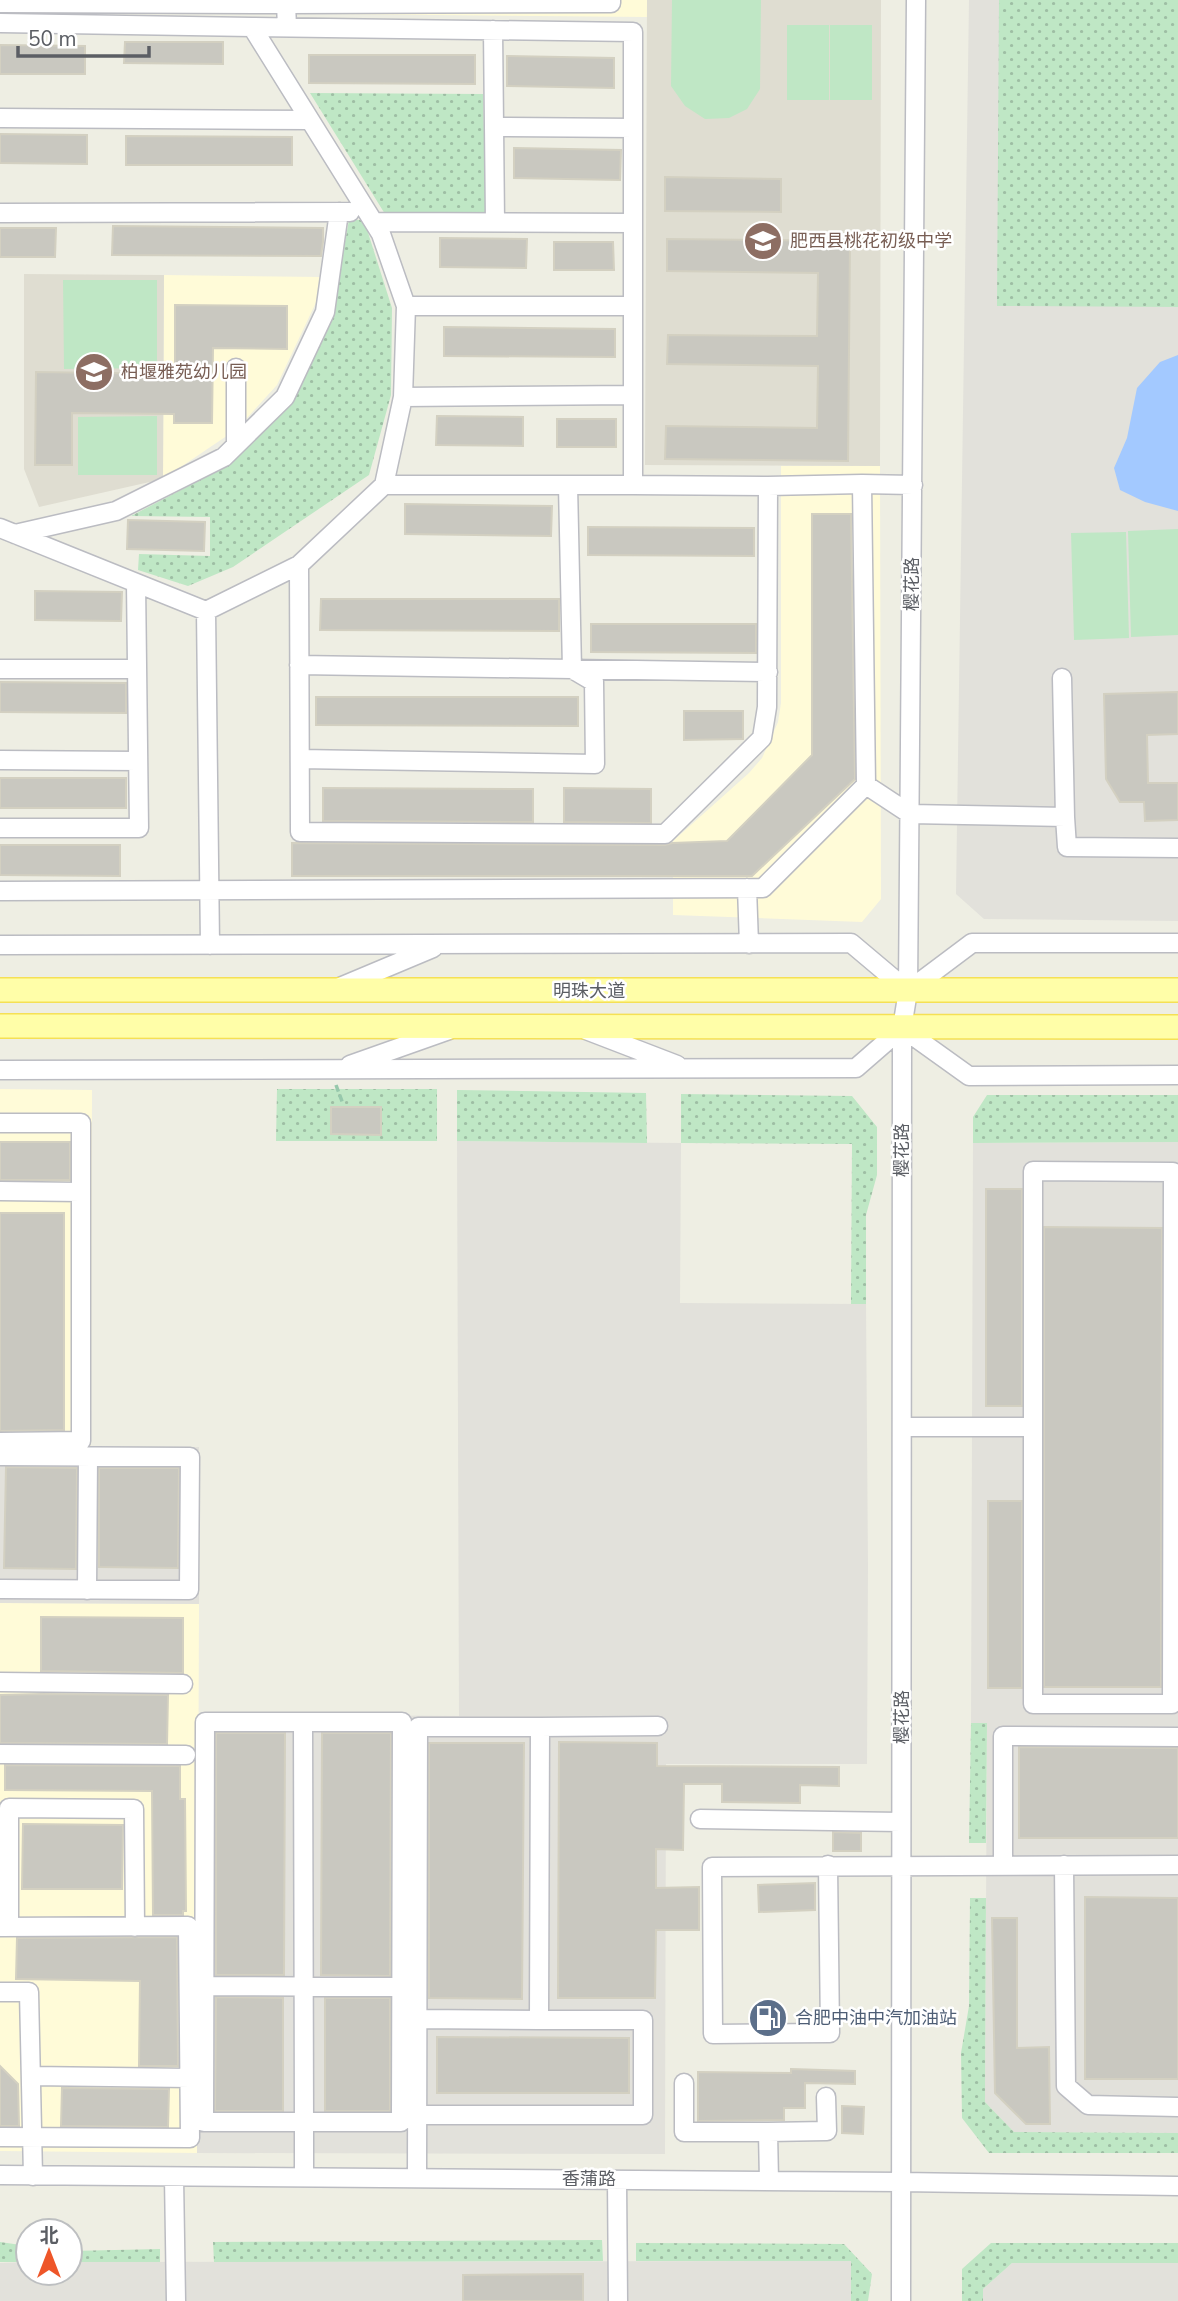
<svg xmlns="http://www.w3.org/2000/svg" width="1178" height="2301" viewBox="0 0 1178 2301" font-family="'Nunito Sans','Noto Sans SC',sans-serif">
<defs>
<pattern id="grass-dots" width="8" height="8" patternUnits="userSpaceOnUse" patternTransform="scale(1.75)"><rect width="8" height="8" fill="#bfe7c5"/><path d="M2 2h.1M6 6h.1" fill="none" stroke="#9ebea4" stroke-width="1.8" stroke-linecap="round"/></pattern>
</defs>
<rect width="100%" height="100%" fill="#eeeee3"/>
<path fill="#fffbd8" d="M0 0H647V17L0 11Z
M164 275 322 277 319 296 277 385 237 429 163 479Z
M781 466H880L881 899 862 922 673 915V841L749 773 762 758 778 722 781 703Z
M0 1089 92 1090 91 1452H0Z
M0 1603 199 1604 197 2153 0 2151Z"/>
<path fill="#e2e1db" d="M969 0H1178V921L984 919 956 894Z
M457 1141 681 1143 680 1303 866 1304 868 1567 867 1764H666L665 2154 197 2153 198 1714 459 1716Z
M1178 1142V2133L1014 2132 985 2102 987 1723H971L973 1143Z
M199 1447V1604L0 1603V1452H91Z
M851 2261V2301H0V2263L28 2262V2273H70V2262Z
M1012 2263H1178V2301H983V2289Z"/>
<path fill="#dfddd1" d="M647 0H881L880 466 645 465Z
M24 274 164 275 163 479 39 507 24 469Z"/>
<path fill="url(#grass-dots)" d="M999 0H1178V307L997 306Z
M310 93 483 94 486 212 385 214Z
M349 220H364L392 308 391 395 369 475 233 567 188 586 138 570 139 554 210 556V517L131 516 227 466 293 402 332 313Z
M277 1089H437V1141H276Z
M457 1090 646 1093 647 1143 457 1141Z
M681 1094 852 1096 877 1127V1175L866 1215V1304H851L852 1144 681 1143Z
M987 1095H1178V1142L973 1143V1117Z
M971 1723H987L986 1843H969Z
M970 1898H986L985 2102 1014 2132 1178 2133V2153H989L962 2118 961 2053 969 2006Z
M602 2240 603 2261 214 2262 213 2242Z
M0 2242 28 2246V2262H0Z
M636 2243 844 2244 872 2274 868 2301H851V2261H636Z
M991 2243H1178V2263H1012L983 2289V2301H962V2269Z
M160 2249V2262H70V2251Z"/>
<path fill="#bfe7c5" d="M672 0H761L760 89 747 109 729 118 705 119 685 106 671 86Z
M787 25H829V100H787Z
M830 25H872V100H830Z
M63 280H157V368L64 369Z
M157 416V475H78V417Z
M1178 529V635L1131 637 1128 531Z
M1126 532 1129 638 1074 640 1071 533Z"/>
<path fill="#a3c9ff" d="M1178 355V511L1145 502 1120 490 1114 468 1127 438 1137 388 1160 362Z"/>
<path fill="#c9c8c0" stroke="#d3d0c1" stroke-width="2" d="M125 42H223V64L124 63Z
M0 45 85 46V74H0Z
M309 55H475V84L309 83Z
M507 56 614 58V88L507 86Z
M0 134 87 135V164L0 163Z
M126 136 292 137V165H126Z
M514 148 621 150 620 180 514 178Z
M665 177 781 179V212L665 211Z
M113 226 323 228V242L321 256 112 255Z
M0 228H56L55 257H0Z
M440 238 527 239 526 268 440 267Z
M667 239 850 241 848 461 665 459 666 426 817 428 818 366 667 364 668 335 817 336 818 273 667 271Z
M554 242H613L614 270H554Z
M175 305 287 306V349L213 348 212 423H174V414L72 413V465H35L36 372 175 374Z
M444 327 615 329V357L444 356Z
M437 416 523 417V446L436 445Z
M557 419H616V447H557Z
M405 504 552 506 551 536 405 534Z
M812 514H851L855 779 752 876H292V843L665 845 672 843 727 841 812 755Z
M128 520 205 522 204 551 127 549Z
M588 527 754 528V556L588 555Z
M35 591 122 592 121 621 35 620Z
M321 599H559V631L320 630Z
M591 624H756V653L591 652Z
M0 682 126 683V713L0 712Z
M1178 692V734L1147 735 1148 783H1178V820L1145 821 1144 802H1120L1106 779 1104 694Z
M316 697H578V726L316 725Z
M684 711H743V739L684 740Z
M0 778H126V808H0Z
M323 788 533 789V822L323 821Z
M564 788 651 789V823L564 822Z
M0 845H120V876L0 875Z
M331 1107H381V1135L331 1134Z
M0 1142H70V1180H0Z
M986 1189H1022V1406H986Z
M0 1213H64V1430L0 1431Z
M1044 1227 1162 1228 1161 1687H1044Z
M6 1467 77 1468 76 1569 4 1568Z
M99 1468H179L178 1568 99 1567Z
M988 1501H1022V1688H988Z
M41 1617 183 1618V1673L41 1671Z
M41 1694 168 1695 167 1744 0 1743V1695Z
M216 1733H285L284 1975H216Z
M322 1733H391L390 1976 321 1975Z
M559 1742 657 1743V1766L839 1767V1786L800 1785V1803L722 1802V1784H684L683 1850 656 1849V1888L699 1887V1930H656L655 1998H558Z
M429 1743H524L522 1999 429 1998Z
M1019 1747 1178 1748V1838H1019Z
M5 1765 180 1766V1799H185L186 1911H183V1915H153L152 1791 5 1790Z
M23 1824 123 1825 122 1889H22Z
M833 1832 861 1833V1851H833Z
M815 1883V1910L759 1912 758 1885Z
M1085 1897 1178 1898V2079H1085Z
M992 1918H1017V2048L1049 2047 1050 2124H1026L995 2093Z
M177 1937 178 2066H139L140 1981 16 1979 17 1938Z
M216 1997 283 1998V2111H215Z
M325 1998H390V2111H325Z
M437 2037 629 2038V2093H437Z
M0 2066 18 2084 19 2126H0Z
M791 2069 855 2071V2084L805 2083V2108H784V2120L698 2121V2072L791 2073Z
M62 2088 169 2089 168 2127 61 2126Z
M842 2106 864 2107 863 2134 842 2133Z
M583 2274V2301H463V2275Z"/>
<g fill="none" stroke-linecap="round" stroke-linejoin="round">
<defs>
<path id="minor" d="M0 3 286 4V0
M0 23 252 27 381 234 406 306 403 397 384 485 299 565 206 611 210 945
M252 27 633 32V485L768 486 767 707 762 738 665 834 300 832 299 565
M287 27 286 4 611 3V0
M493 30 495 222
M0 118 310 120
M494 127 633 128
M0 213 350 212
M374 222 633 223
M406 306H633
M236 368V445
M403 397 633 395
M384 485H633
M768 486 862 484
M0 528 206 611
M15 534 116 511 224 457 285 397 325 312 339 212
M299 665 768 672
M0 669H137
M300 759 595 764 594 682 572 669 568 485
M0 760 138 761
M866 785 910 814 1065 817 1062 678
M1065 817 1067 847 1178 848
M0 828H139L136 583
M747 888 749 944
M0 891 763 888 866 785 862 484 913 485
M0 945 851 943 908 991 972 943H1178
M340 987 433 948
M586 1030 677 1065
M350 1065 449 1030
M0 1070 856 1068 902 1028 969 1076 1178 1075
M0 1123H81V1441L0 1442
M0 1191 80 1192
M902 1427H1033V1704H1172L1173 1172 1033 1171V1427
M0 1456 190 1457 189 1590 0 1589
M87 1590 88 1457
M0 1682 183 1684
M303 1722H205L204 2122H401L402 1722H303L304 2123V2177
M540 1727 658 1726
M0 1754 186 1755
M700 1819 901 1822
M828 1865 830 2033 713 2034 712 1867 1178 1865
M1064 1865 1066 2086 1088 2105 1178 2107
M1003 1866V1736L1178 1737
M0 1927 188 1926 190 2138 0 2137
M9 1927V1808L134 1809 135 1927
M204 1986 401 1987
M0 1992H29L33 2176
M31 2076 190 2078
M684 2083V2132H768
M417 2115H643V2020H539
M0 2175 901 2182 1178 2186
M174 2177 176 2301
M417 2178 418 1727H540L539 2020 417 2019
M617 2180 618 2301
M769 2181 768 2132 827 2131 826 2097
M901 2301 902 1028 908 991 916 0"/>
<path id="major" d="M0 990H1178
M0 1026 1178 1027"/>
</defs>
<use href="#minor" stroke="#bbbcc2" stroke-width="21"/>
<use href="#major" stroke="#f5e055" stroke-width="26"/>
<path stroke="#97c8ac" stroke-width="3.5" stroke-dasharray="7 3.5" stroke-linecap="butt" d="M336 1085 343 1104"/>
<use href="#minor" stroke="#fff" stroke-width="18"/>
<use href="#major" stroke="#fffea8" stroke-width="23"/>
</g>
<defs>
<symbol id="school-disc" viewBox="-11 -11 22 22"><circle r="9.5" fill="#8d6e63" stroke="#fff"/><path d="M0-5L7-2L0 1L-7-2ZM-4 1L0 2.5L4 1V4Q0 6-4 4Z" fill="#fff"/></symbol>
<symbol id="fuel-disc" viewBox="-11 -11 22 22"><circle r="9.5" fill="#5c6f8a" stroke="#fff"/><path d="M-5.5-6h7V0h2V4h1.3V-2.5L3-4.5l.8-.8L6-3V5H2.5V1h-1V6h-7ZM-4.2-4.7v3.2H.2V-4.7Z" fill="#fff"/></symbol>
</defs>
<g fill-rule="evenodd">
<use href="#school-disc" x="741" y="219" width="44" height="44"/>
<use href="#school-disc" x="72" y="350" width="44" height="44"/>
<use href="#fuel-disc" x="746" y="1996" width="44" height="44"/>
</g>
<g text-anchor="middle" stroke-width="5" stroke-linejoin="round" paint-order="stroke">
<g font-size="18" fill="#785e54" stroke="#fff" text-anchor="start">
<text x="790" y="247">肥西县桃花初级中学</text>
<text x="121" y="378">柏堰雅苑幼儿园</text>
</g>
<g font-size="18" fill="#5b5e64" stroke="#fff">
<text transform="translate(912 584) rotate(-90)" y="6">樱花路</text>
<text x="589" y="997">明珠大道</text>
<text transform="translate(902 1150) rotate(-90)" y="6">樱花路</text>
<text transform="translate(902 1717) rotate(-90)" y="6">樱花路</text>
<text x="589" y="2185">香蒲路</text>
</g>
<g font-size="18" fill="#4e5e75" stroke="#fff" text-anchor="start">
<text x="795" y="2024">合肥中油中汽加油站</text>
</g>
</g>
<g transform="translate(49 2252)"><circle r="33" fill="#ffffff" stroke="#bdbfc1" stroke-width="2"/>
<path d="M0-5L12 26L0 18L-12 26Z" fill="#ee5629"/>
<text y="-10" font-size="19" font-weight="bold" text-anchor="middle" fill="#5b5e64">北</text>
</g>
<path d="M18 46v10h131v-10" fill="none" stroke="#5b5e64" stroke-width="3.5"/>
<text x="28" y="46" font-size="21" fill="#5b5e64" stroke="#ffffff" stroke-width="5" paint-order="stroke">50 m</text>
</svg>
